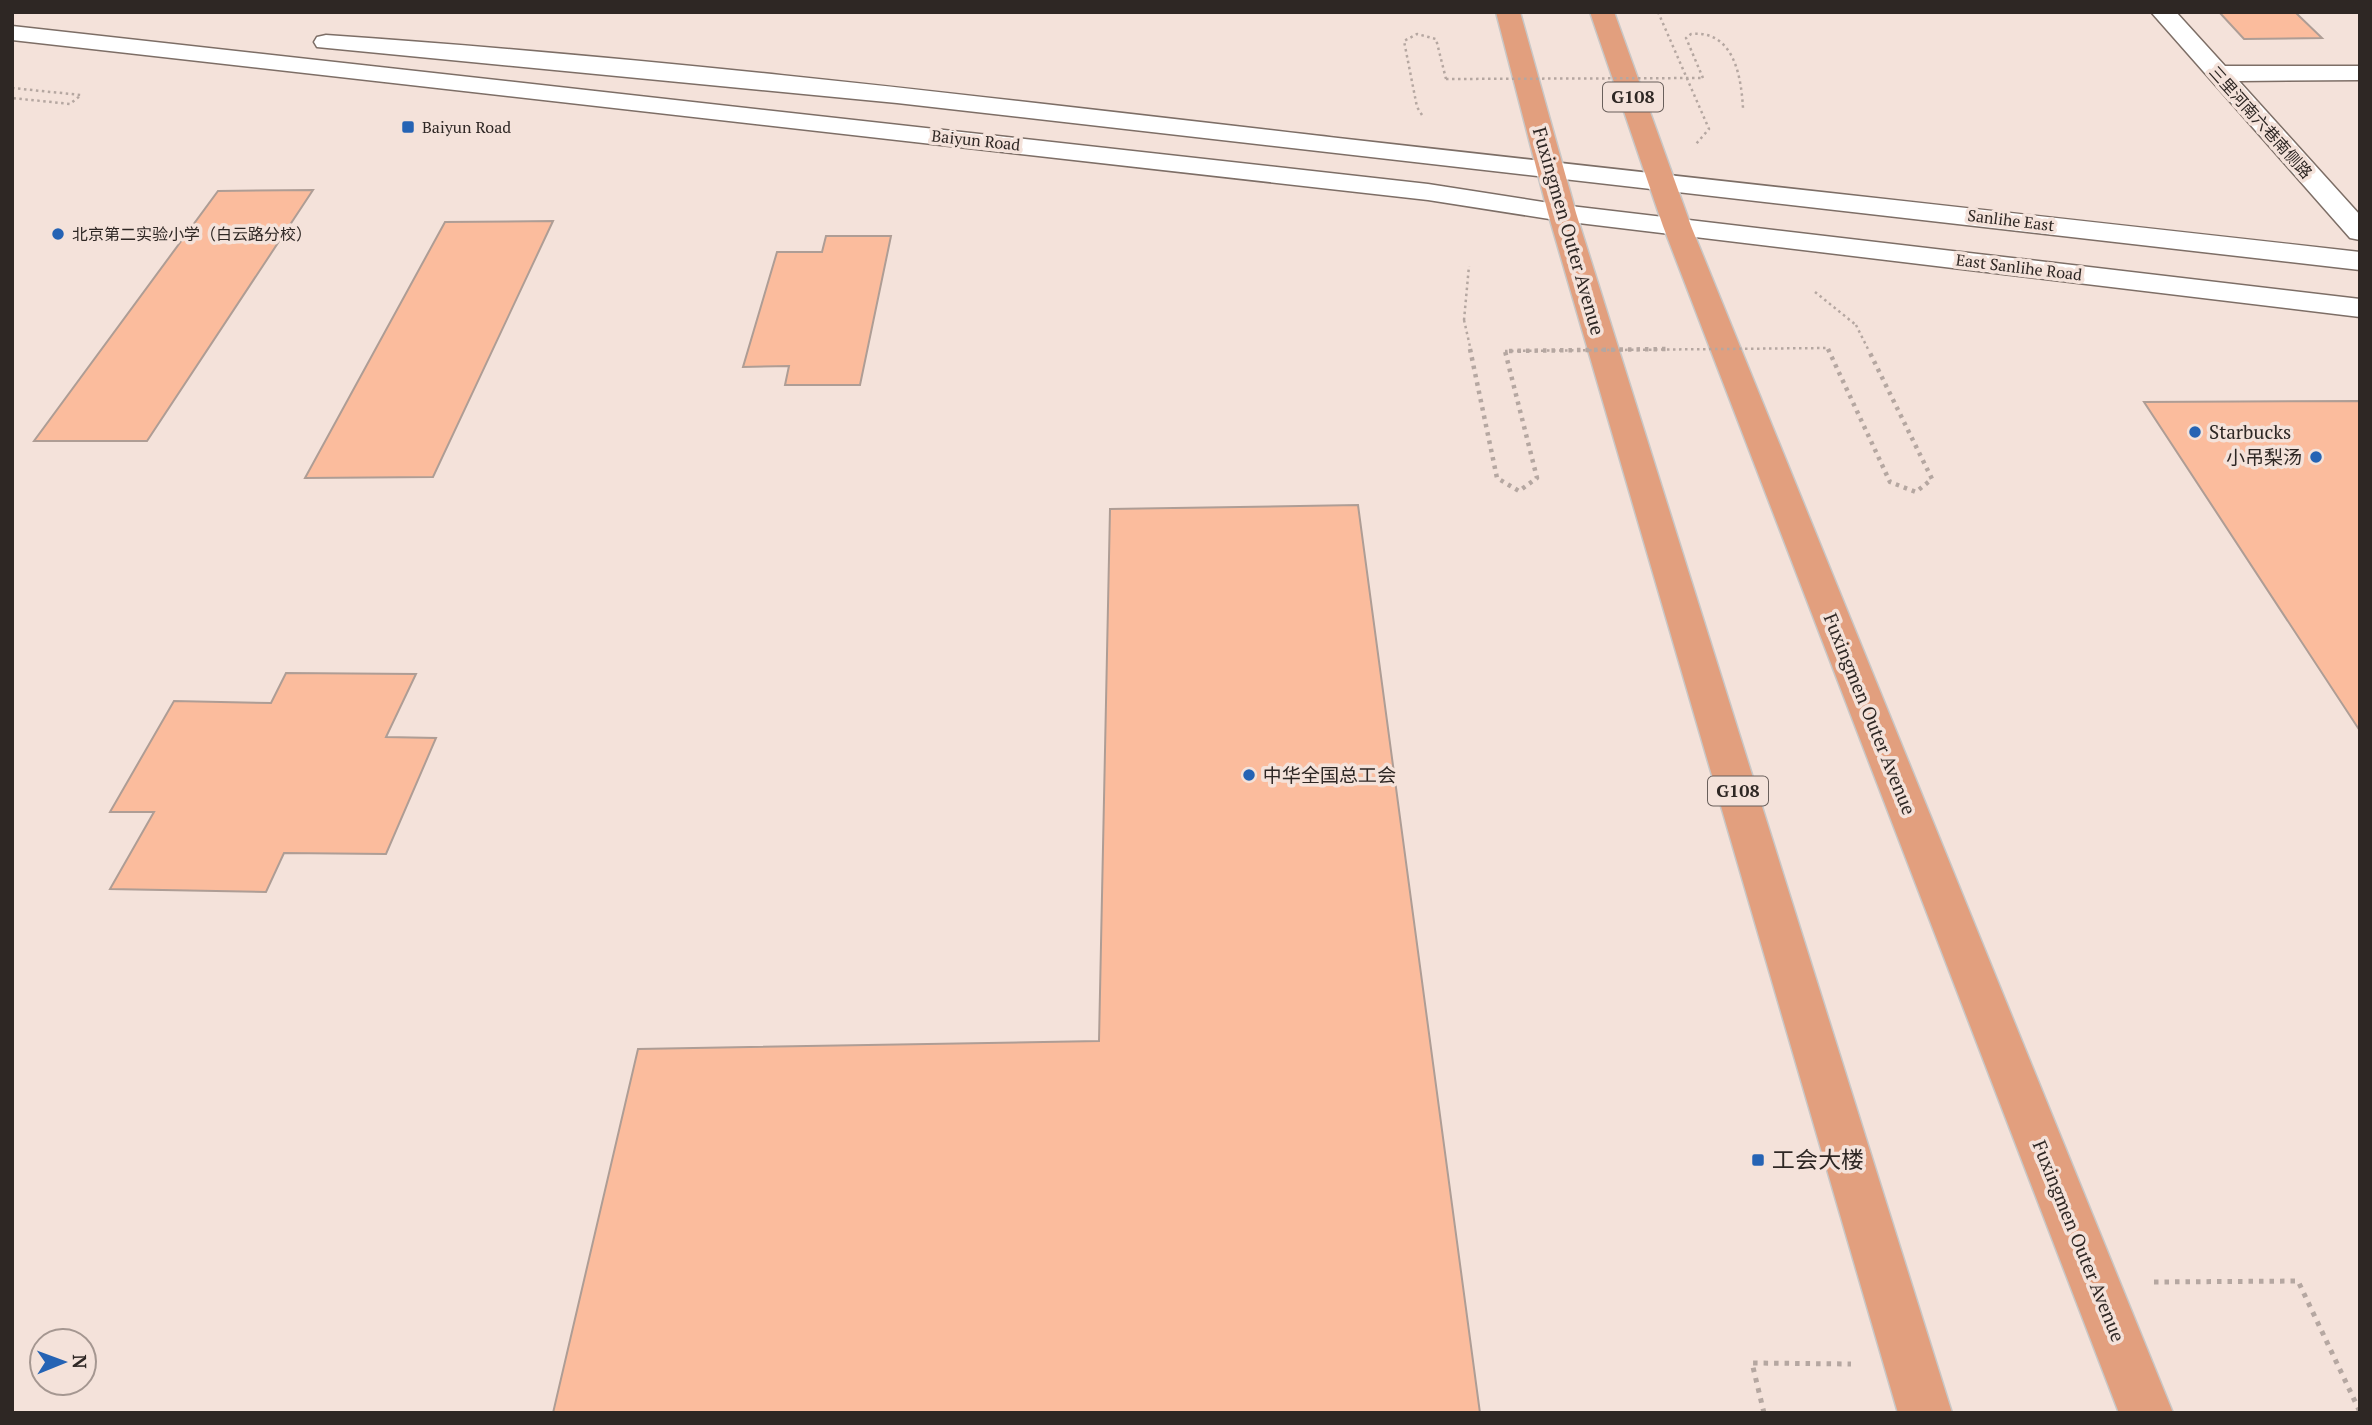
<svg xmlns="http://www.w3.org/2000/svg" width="2372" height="1425" viewBox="0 0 2372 1425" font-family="'PT Serif','Noto Sans SC',serif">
<rect width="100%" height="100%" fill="#f4e2da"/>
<path fill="#fbbc9d" stroke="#ae9d95" stroke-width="2" d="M2219 12H2295L2322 38 2244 39Z
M313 190 147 441H34L218 191Z
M553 221 433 477 305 478 445 222Z
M826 236H891L860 385H785L789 366 743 367 777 252H822Z
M2360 401V731L2144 402Z
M1358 505 1480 1413H553L638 1049 1099 1041 1110 509Z
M286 673 416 674 386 737 436 738 386 854 284 853 266 892 110 889 154 812H110L174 701 271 703Z"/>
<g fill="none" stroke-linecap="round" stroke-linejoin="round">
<defs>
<path id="minor" d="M2151 12H2176L2225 66H2360V80L2239 81 2360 215V240L2350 238Z"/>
<path id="secondary" d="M12 26 1428 184 1562 205 2360 299V317L1562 221 1428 200 12 40Z
M326 35C664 58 1001 99 1338 138 1679 177 2019 213 2360 252V270L897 103 317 47 314 42 317 37Z"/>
<path id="trunk" d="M1496 12H1520L1576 213 1952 1413H1898L1548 213Z
M1590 12H1614L1691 226 2173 1413H2119L1663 226Z"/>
</defs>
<use href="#minor" stroke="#7d6e66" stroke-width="3"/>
<use href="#secondary" stroke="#7d6e66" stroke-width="3"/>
<use href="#trunk" stroke="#c9c7c6" stroke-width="3"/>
<path stroke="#b5a7a1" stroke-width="2.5" stroke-dasharray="2.5 3.5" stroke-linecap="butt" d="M1658 12 1709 129 1696 144
M1703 78 1686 38 1691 34C1733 30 1741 74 1743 108
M12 88 81 95 70 104 12 98
M1422 115 1417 107 1404 41 1417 34 1436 39 1446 79
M1815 292 1856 325
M1464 320 1469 266"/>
<path stroke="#b5a7a1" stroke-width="5" stroke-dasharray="4.5 6" stroke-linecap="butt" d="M2154 1282 2298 1281 2360 1412
M1764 1413 1752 1363 1851 1364"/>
<use href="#minor" fill="#fff" fill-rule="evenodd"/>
<use href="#secondary" fill="#fff" fill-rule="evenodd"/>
<use href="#trunk" fill="#e29f7e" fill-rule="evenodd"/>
<path stroke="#b5a7a1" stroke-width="2.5" stroke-dasharray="2.5 3.5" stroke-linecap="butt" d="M1446 79 1703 78
M1464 320 1471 351
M1856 325 1869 351
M1505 351 1827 348 1829 351"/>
<path stroke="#b5a7a1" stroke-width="4.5" stroke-dasharray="3.5 5" stroke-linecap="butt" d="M1470 349 1497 478 1519 491 1537 478 1505 351 1669 349
M1828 349 1890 482 1916 492 1932 479 1868 349"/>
</g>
<g fill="#2563b4" stroke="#f4e2da" stroke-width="2.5">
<rect x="401" y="120" width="14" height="14" rx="3.5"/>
<circle cx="58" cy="234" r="7"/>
<circle cx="2195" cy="432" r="7"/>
<circle cx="2316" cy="457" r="7"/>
<circle cx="1249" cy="775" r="7"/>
<rect x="1751" y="1153" width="14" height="14" rx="3.5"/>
</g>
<g text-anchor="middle" stroke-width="7" stroke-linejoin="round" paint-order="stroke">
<g font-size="16" fill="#2e2724" stroke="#f4e2da">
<text transform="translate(2261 122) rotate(48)" y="6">三里河南六巷南侧路</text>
<text transform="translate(976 140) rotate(6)" y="6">Baiyun Road</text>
<text transform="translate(2011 220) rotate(7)" y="6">Sanlihe East</text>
<text transform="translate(2019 267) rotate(7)" y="6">East Sanlihe Road</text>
</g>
<g font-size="16" fill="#2e2724" stroke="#f4e2da" text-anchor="start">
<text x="422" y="133">Baiyun Road</text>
<text x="72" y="240">北京第二实验小学（白云路分校）</text>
</g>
<g fill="#f4e2da" stroke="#695f5b" stroke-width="2">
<rect x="1603" y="82.5" width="60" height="29" rx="5"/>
<rect x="1708" y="776.5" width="60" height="29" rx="5"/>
</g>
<g font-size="18" font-weight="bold" fill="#2e2724">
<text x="1633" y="103">G108</text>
<text x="1738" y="797">G108</text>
</g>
<g font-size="19" fill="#2e2724" stroke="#f4e2da">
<text transform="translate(1569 231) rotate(74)" y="7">Fuxingmen Outer Avenue</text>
<text transform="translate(1870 714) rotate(68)" y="7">Fuxingmen Outer Avenue</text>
<text transform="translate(2079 1241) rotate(68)" y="7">Fuxingmen Outer Avenue</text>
</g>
<g font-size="19" fill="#2e2724" stroke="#f4e2da" text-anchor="start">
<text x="2209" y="439">Starbucks</text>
<text x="2302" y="464" text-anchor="end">小吊梨汤</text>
<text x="1263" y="782">中华全国总工会</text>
</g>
<g font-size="23" fill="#2e2724" stroke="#f4e2da" text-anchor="start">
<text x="1772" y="1168">工会大楼</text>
</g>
</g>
<rect width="2372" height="1425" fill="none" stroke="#2e2724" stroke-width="28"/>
<g transform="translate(63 1362) rotate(89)"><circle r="33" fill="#f4e2da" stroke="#a59791" stroke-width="2"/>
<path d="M0-5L12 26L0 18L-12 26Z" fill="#2563b4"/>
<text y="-10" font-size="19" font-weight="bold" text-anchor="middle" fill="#2e2724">N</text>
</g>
</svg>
